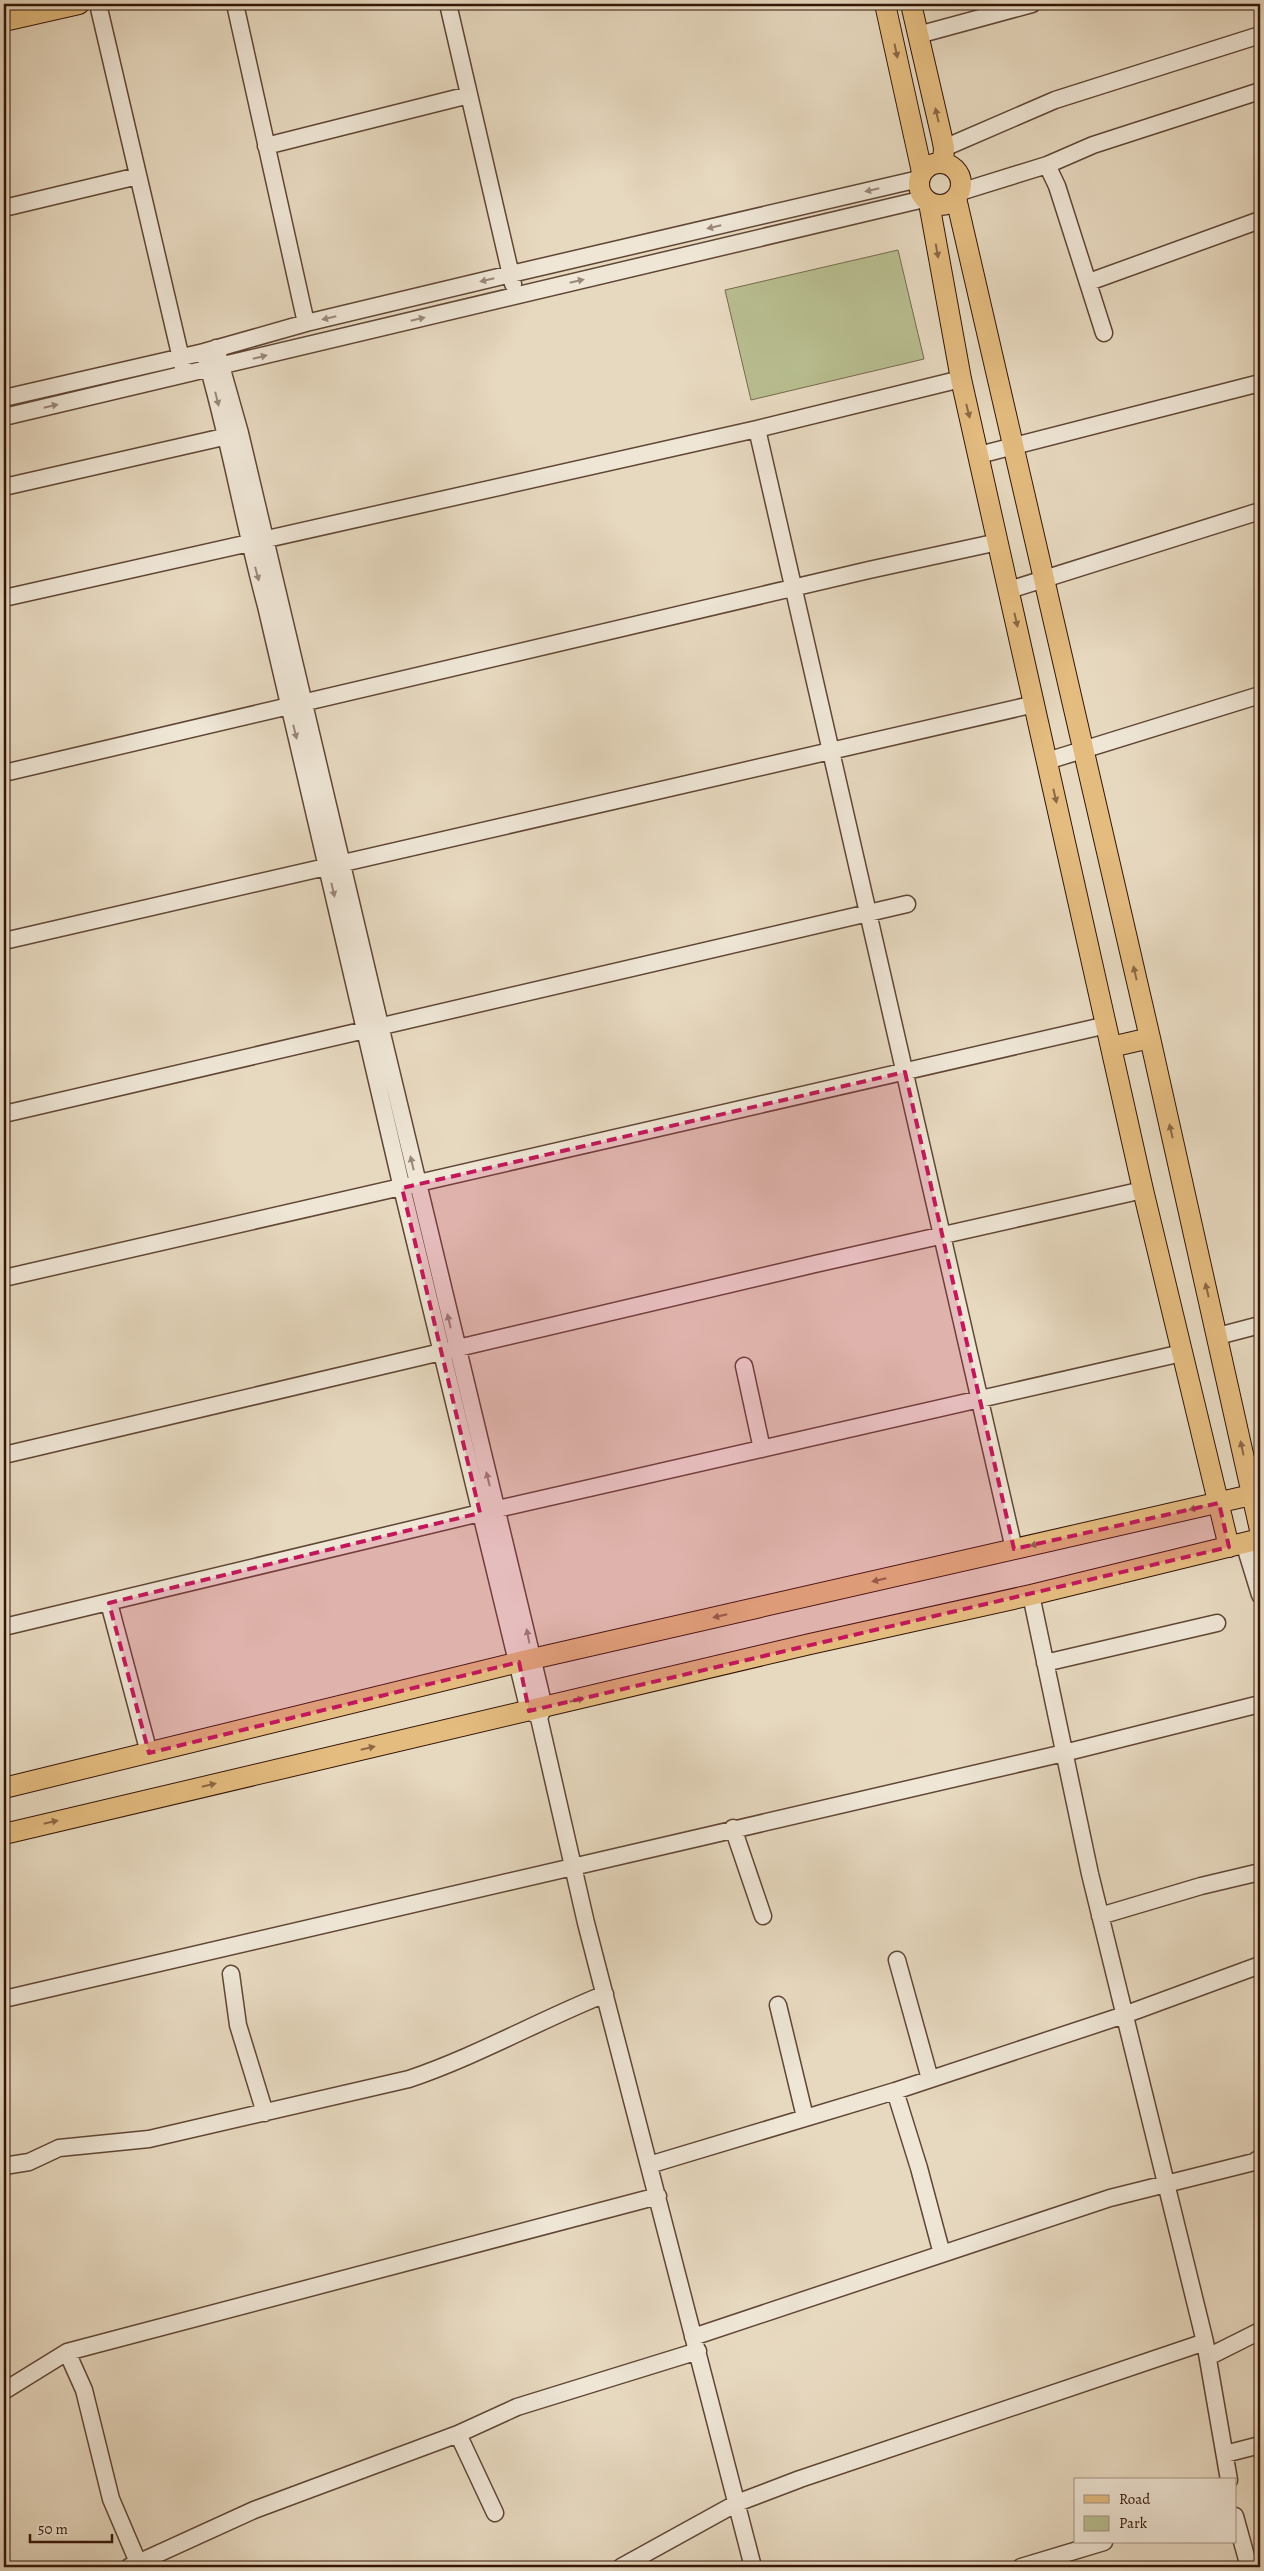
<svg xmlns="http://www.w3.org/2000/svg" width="1264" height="2571" viewBox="0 0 1264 2571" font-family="Alegreya,serif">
<rect width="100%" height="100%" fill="#e7d9c0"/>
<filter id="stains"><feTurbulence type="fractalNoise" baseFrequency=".004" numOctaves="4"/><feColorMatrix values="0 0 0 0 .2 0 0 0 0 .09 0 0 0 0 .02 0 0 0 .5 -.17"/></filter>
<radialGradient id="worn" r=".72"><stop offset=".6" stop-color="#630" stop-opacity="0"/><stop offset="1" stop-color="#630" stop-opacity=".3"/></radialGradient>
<path fill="#b8be90" stroke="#766a4c" d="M898 250 924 359 751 400 725 290Z"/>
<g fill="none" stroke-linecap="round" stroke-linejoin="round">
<defs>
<path id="minor" d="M98 4 183 367
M235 4 306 323
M448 4 513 284
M918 35 1032 4
M266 146 469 95
M944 148 1055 100 1260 35
M1047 165 1057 186 1104 333
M960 192 1047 165 1093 145 1260 91
M4 208 138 176
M1089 282 1260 220
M216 348 240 433C338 858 443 1283 544 1707L539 1718 586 1923 753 2567
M204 352C229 435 243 521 266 606L402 1188 529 1711 538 1716
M4 398 204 352 306 323 511 274 919 179
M4 417 924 199
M757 429 1014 1549
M979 455 1260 383
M4 487 228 436
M1009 590 1260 511
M4 598 757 429 961 379
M1047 761 1260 695
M4 773 869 570 998 542
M4 941 1035 704
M4 1114 907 904
M4 1278 1107 1025
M1218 1336 1260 1325
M744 1366 762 1449
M4 1455 815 1264 1143 1190
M1244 1543 1260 1595
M1031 1595 1090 1874 1205 2342 1229 2480
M109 1603 149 1753
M4 1627 480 1513 1182 1353
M1045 1663 1217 1623
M733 1828 763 1916
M1100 1916 1201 1886 1260 1872
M897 1960 930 2079
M231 1974 238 2025 265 2113
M4 1999 1064 1753 1260 1704
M778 2005 805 2117
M895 2091 919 2168 942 2254
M649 2165 895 2091 1124 2015 1260 1965
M4 2166 29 2162 59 2148 149 2139 409 2079C477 2056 538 2021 605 1994
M693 2337 1110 2198 1254 2162 1260 2158
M67 2352 84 2390 111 2499 140 2567
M1208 2357 1260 2331
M4 2391 67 2352 658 2196
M458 2434 495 2513
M1225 2454 1260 2445
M1235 2516 1249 2567
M129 2567 254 2510 458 2434 517 2407 698 2351
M621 2567 737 2503 800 2479 1205 2342
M1021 2567 1104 2542"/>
<path id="major" d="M885 4 922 172
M911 4 942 138 944 148 943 163
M4 21 79 4
M919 184a21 21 0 1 1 42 0a21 21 0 1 1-42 0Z
M956 198 1150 1038 1260 1530
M929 203 961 379 1143 1190 1229 1547
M1111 1047 1150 1038
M4 1788 519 1662 1260 1493
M4 1834 810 1644 1031 1595 1260 1539"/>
</defs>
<use href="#minor" stroke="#604635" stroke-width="19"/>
<use href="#major" stroke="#331507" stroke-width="22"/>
<use href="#minor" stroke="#efe6d6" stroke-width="16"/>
<use href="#major" stroke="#e4bc80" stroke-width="20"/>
</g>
<defs><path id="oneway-solid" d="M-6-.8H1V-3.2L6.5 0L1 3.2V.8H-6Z" transform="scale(1.25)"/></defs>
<g fill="#8c6844">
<use href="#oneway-solid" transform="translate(896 51) rotate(78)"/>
<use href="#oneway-solid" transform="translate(937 115) rotate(-103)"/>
<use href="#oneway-solid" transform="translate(937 251) rotate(80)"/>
<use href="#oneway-solid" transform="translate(968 411) rotate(76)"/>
<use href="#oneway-solid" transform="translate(1016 620) rotate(77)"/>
<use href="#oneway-solid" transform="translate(1055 796) rotate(77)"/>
<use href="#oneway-solid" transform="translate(1135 973) rotate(-103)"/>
<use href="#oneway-solid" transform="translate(1171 1131) rotate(-103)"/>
<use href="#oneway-solid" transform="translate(1207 1290) rotate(-103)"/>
<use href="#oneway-solid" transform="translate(1242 1448) rotate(-102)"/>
<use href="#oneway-solid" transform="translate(1196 1508) rotate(167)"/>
<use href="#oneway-solid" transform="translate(1037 1544) rotate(167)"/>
<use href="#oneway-solid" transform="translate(879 1580) rotate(167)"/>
<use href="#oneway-solid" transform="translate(720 1616) rotate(167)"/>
<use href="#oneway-solid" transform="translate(577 1700) rotate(-13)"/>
<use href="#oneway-solid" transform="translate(368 1748) rotate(-13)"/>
<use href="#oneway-solid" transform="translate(209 1785) rotate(-13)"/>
<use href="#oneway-solid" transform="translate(51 1822) rotate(-13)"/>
</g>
<g fill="#9a8879">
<use href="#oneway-solid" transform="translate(872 190) rotate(167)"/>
<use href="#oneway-solid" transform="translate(714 227) rotate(167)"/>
<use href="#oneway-solid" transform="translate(487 280) rotate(167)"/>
<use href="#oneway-solid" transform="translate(577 281) rotate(-13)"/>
<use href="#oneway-solid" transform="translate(329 318) rotate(167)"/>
<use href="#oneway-solid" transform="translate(418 319) rotate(-13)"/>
<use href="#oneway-solid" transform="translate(260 357) rotate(-14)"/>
<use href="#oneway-solid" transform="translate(217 399) rotate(76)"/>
<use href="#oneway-solid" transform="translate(51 406) rotate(-13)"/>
<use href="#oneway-solid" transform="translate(257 574) rotate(75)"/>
<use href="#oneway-solid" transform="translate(295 732) rotate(76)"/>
<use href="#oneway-solid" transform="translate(333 890) rotate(77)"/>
<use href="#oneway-solid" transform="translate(412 1163) rotate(-103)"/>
<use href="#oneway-solid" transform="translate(449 1321) rotate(-103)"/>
<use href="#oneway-solid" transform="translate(488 1479) rotate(-104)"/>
<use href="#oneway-solid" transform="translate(528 1636) rotate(-101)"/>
</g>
<path fill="#c2185b" fill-opacity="0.2" stroke="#c2185b" stroke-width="4" stroke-dasharray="10 6" stroke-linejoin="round" d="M905 1072 1014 1549 1219 1503 1229 1547 529 1711 519 1662 149 1753 109 1603 480 1513 402 1188Z"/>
<rect width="1264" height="2571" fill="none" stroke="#e7d9c0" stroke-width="20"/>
<rect x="5" y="5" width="1254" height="2561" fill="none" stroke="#331507" stroke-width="2.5"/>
<rect x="10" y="10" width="1244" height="2551" fill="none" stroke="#331507"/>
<rect x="1074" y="2478" width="162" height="65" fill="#efe6d6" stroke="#a49283"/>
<rect x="1084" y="2495" width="25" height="8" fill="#e4bc80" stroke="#a49283"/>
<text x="1119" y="2504" font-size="15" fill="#331507">Road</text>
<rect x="1084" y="2516" width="25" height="15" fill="#b8be90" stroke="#a49283"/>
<text x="1119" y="2528" font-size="15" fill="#331507">Park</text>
<path d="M30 2534v8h82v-8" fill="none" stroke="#331507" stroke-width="2.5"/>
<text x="38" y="2534" font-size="15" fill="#331507" stroke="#efe6d6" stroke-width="4" paint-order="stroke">50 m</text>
<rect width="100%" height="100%" filter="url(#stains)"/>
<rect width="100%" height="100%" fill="url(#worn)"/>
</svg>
